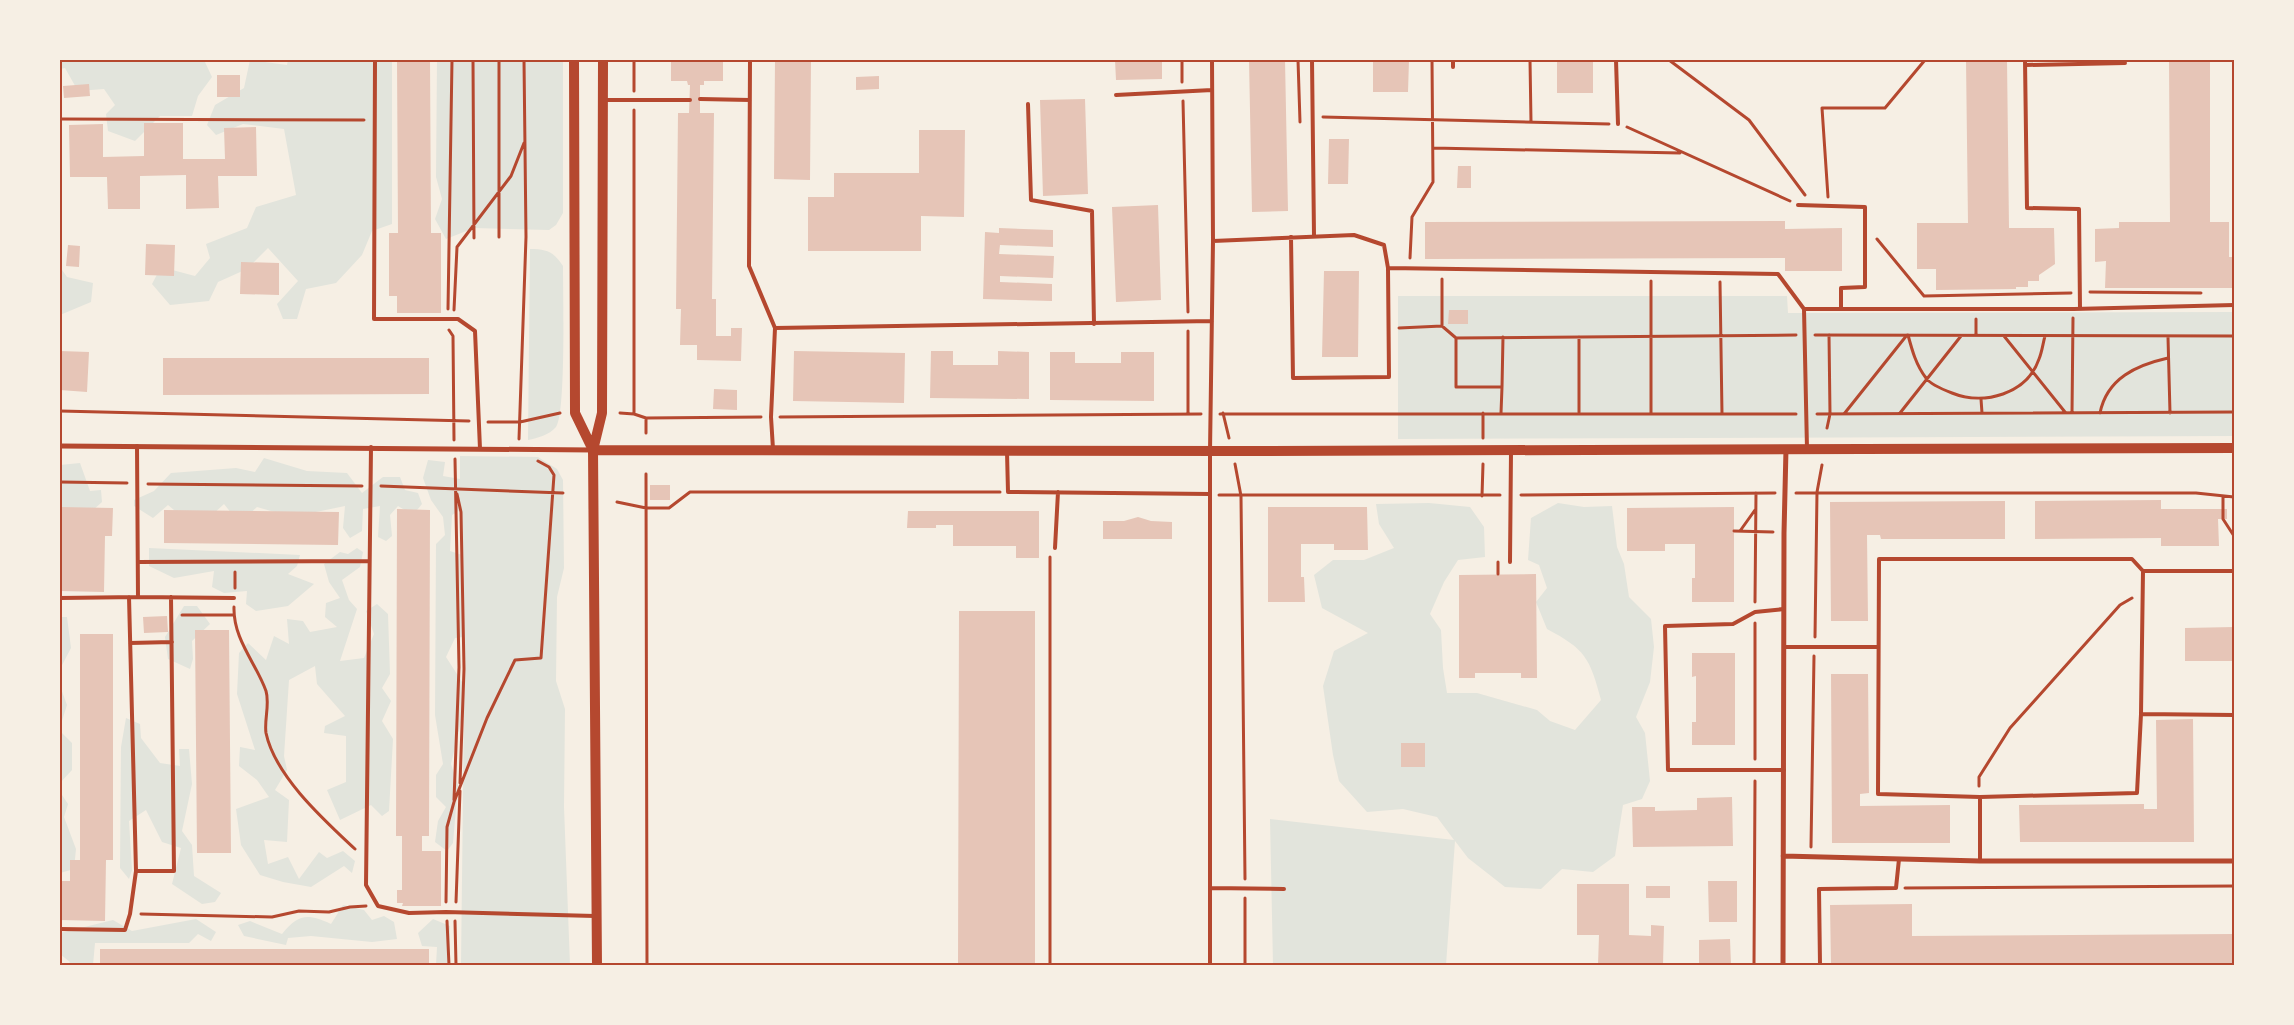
<svg xmlns="http://www.w3.org/2000/svg" width="2294" height="1025" viewBox="0 0 2294 1025" font-family="'Fira Sans',sans-serif">
<rect width="100%" height="100%" fill="#f6efe4"/>
<path fill="#e2e4dc" fill-rule="evenodd" d="M60 60H204L212 77 198 96 192 116H160L135 141 108 131 106 114 115 105 104 89 78 91 65 68 60 69Z
M250 60 287 65 288 60H392V224L372 231 362 255 336 283 306 289 297 319H283L277 304 298 281 268 248 247 269 218 282 209 301 170 305 152 284 161 267 195 276 210 258 206 244 247 228 256 207 296 195 284 129 243 124 216 135 207 125 215 105 244 88Z
M437 60H563V213L556 225 549 230 474 228 446 239 435 219 442 199 436 177Z
M530 249C547 249 554 252 563 266 563 291 566 414 556 427 549 435 538 438 528 440Z
M60 267 67 277 93 283 91 302 60 315Z
M1398 296H1787L1788 313 2234 312V436L1398 439Z
M460 456 538 457 557 469 563 480 564 568 557 597 556 681 565 709 564 807 570 965H461L464 709 451 764 458 785 453 843 447 851 435 842 438 821 446 807 436 797V775L443 764 435 715 436 544 445 535 443 517 431 500 423 478 428 460 445 462 443 476 460 479ZM461 509 462 555 450 551 452 515ZM463 637 464 685 446 657 455 638Z
M264 458 307 471 347 473 362 493 383 477H400L405 490 418 493 422 504 413 515 398 506 390 515 392 536 386 541 378 537 380 506 363 509 362 531 350 538 343 528 345 506 292 517 257 507 248 515 232 514 224 504 211 516 180 515 168 505 153 518 134 506V500L154 491 171 473 236 468 255 472Z
M80 463 90 491 101 490 102 502 91 512 60 513V465Z
M1429 503 1470 507 1484 527 1485 557 1458 560 1444 582 1430 614 1441 630 1443 668 1447 693H1477L1537 710 1550 721 1575 730 1601 700C1590 658 1585 649 1547 629L1536 602 1547 588 1539 565 1528 560 1531 518 1558 503 1584 507 1612 506 1617 547 1624 564 1629 597 1651 619 1654 647 1650 682 1636 717 1645 733 1650 781 1642 799 1623 805 1615 856 1593 872 1562 869 1541 889 1505 887 1468 858 1455 841 1446 965H1273L1270 819 1454 840 1437 817 1403 809 1367 812 1339 781 1333 755 1323 686 1334 651 1368 633 1322 608 1314 575 1333 560H1364L1394 548 1379 524 1376 504Z
M149 548 300 555 297 566 288 574 314 584 288 606 256 611 246 604 247 591 224 593 212 587 214 571 174 578 149 566Z
M357 548 363 552 360 567 342 580 349 600 357 609 340 661 364 658 374 634 366 611 377 604 388 614 390 674 382 688 391 701 382 721 393 739 389 811 382 816 371 805 340 820 327 790 346 782V736L324 733 325 726 345 716 317 684 315 666 289 680 284 756 287 770 275 790 289 800 287 842 264 840 268 864 288 857 299 879 319 852 327 858 343 851 355 861 352 873 344 866 311 887 283 882 260 875 241 845 236 809 269 797 257 780 239 766 240 747 255 750 237 694 239 653 248 643 266 660 274 636 289 644 287 619 303 621 310 632 337 627 325 617 326 603 340 598 329 582 324 564 340 552 348 554Z
M184 606H197L210 624 192 641 193 659 190 669 168 659 165 637Z
M60 617H67L71 648 60 669Z
M60 686 67 705 60 727Z
M126 718 140 724 141 738 160 763 180 766 179 749H189L192 784 182 831 192 845 194 876 221 893 215 902 202 904 172 884 181 848 162 842 146 810 129 821 132 870 129 879 120 868 121 747Z
M60 731 72 743V770L60 783Z
M60 792 68 804 64 817 76 849 74 869 60 873Z
M343 905 364 910 372 920 384 916 394 922 397 939 372 942 311 936 288 938 286 945 244 936 238 925 250 921 282 934C299 913 308 914 331 924Z
M196 919 216 932 211 941 198 934 189 943H95L93 965H68L70 962 60 954V933L113 920 132 931Z
M433 919 450 926 449 965H436L437 947 422 946 418 933Z"/>
<path fill="#e6c5b7" d="M397 60H430L431 233H441V313H397V296H389V233H398Z
M671 60H723V81H704V85H700V113H714L712 299H716V336H731V328H742L741 361 697 360V345H680L681 309H676L678 113H689L690 85H688L687 81H671Z
M775 60H811L810 180 774 179Z
M1115 60H1162V79L1116 80Z
M1249 60H1285L1288 211 1252 212Z
M1373 60H1409L1408 92H1373Z
M1557 60H1593V93H1557Z
M1966 60H2007L2009 228H2054L2055 264 2039 275V281H2028V287H2016V289L1936 290V269H1917V223H1968Z
M2169 60H2210V222H2229V257H2234V288H2105L2106 261 2095 262V229L2119 228V222H2170Z
M217 75H240V97H217Z
M879 76V89L856 90V77Z
M89 84 90 96 64 98 63 86Z
M1085 99 1088 194 1043 196 1040 100Z
M144 123H183V159H225L224 128 256 127 257 176H218L219 208 186 209V175L140 176V209H108L107 177H70L69 125 103 124V157L144 156Z
M919 130H965L964 217 921 216V251H808V197H834V173H919Z
M1329 139H1349L1348 184H1328Z
M1458 166H1471V188H1457Z
M1158 205 1161 300 1116 302 1112 207Z
M1785 221V229L1842 228V271H1785V258L1425 259V222Z
M999 228 1053 230V247L1000 245 999 254 1054 256 1053 278 1000 276V282L1052 284V301L983 299 985 232 999 233Z
M146 244 175 245 174 276 145 275Z
M68 245 80 246 79 267 66 266Z
M241 262 279 263V295L240 294Z
M1324 271H1359L1358 357H1322Z
M1449 310H1468V324H1448Z
M60 351 89 352 87 392 60 390Z
M794 351 905 353 904 403 793 401Z
M931 351H953V365H998V351L1029 352V399L930 398Z
M1050 352H1075V363H1121V352H1154V401L1050 400Z
M163 358H429V394L163 395Z
M714 389 737 390V410L713 409Z
M650 485H670V500H650Z
M2161 500V509H2227V519H2218L2219 546H2161V538L2035 539V501Z
M2005 501V539H1881L1880 535H1867L1868 621H1831L1830 502Z
M60 507 113 508 112 536H105L104 592 60 591Z
M1268 507H1367L1368 550H1334V544H1301V577H1304L1305 602H1268Z
M1734 507V602H1692V578H1695V544H1665V551H1627V508Z
M397 509 430 510 429 836H422V851H441V906H402L403 903H397V890H402V836H396Z
M164 510 339 512 338 545 164 543Z
M908 511H1039V558H1016V546H953V525H936V528H907Z
M1138 517 1151 521 1172 522V539H1103V521H1124Z
M1536 574 1537 678H1521V673H1475V678H1459V575Z
M959 611H1035V965H958Z
M167 616 168 632 144 633 143 617Z
M2234 627V661H2185V628Z
M195 630H229L231 853H197Z
M80 634H113V860H106L105 921 60 920V881H70V860H80Z
M1692 653H1735V745H1692V722H1696V676L1692 677Z
M1831 674H1868L1869 793 1860 794V806L1950 805V843H1832Z
M2193 719 2194 842H2020L2019 805 2144 804V809H2157L2156 720Z
M1401 743H1425V767H1401Z
M1732 797 1733 846 1633 847 1632 807H1655V811L1697 810V798Z
M1708 881H1737V922H1709Z
M1577 884H1629V935L1651 936V925L1664 926 1663 965H1598L1599 935H1577Z
M1646 886H1670V898H1646Z
M1912 904V936L2234 934V965H1831L1830 905Z
M1730 939 1731 965H1699V940Z
M100 949H429V965H100Z"/>
<g fill="none" stroke-linecap="round" stroke-linejoin="round">
<path stroke="#b5482f" stroke-width="3" d="M473 60 474 238
M499 60V237
M634 60V91
M1182 60V82
M1298 60 1300 122
M1530 60 1531 122
M1669 60 1749 120 1805 195
M1183 101 1188 312
M1323 117 1609 124
M62 119 364 120
M1627 127 1790 201
M1433 148 1680 153
M1828 197 1822 108H1885L1925 60
M1877 239 1924 296 2071 293
M1410 258 1412 217 1433 182 1432 60
M1442 279V326
M1720 282 1722 414
M2090 292 2201 293
M448 309 452 60
M454 310 457 247 511 176 524 143
M1399 328 1442 326 1456 338
M449 330 453 336 454 440
M1188 331V414
M1815 335 2234 336
M1908 335C1912 350 1916 365 1926 378 1931 385 1944 390 1952 393 1984 406 2027 394 2039 359 2042 352 2043 343 2045 336
M1976 335V319
M2004 336 2065 412
M2168 337 2170 413
M1502 387 1503 337
M1981 399 1982 413
M60 411 469 421
M1579 412V337
M620 413 634 414 646 418 761 417
M1223 413 1229 438
M1501 413 1502 387H1456V338L1796 335
M1651 413V281
M1900 413 1961 336
M2072 413 2073 318
M2100 413C2107 378 2137 365 2168 358
M634 414V110
M1220 414H1796
M1817 414 2234 412
M1844 414 1907 335
M780 417 1201 414
M488 422H520L560 413
M1827 428 1830 414 1829 335
M646 433V418
M1483 438V413
M519 439 526 237 524 60
M1235 464 1241 496 1245 879
M646 474 647 965
M60 482 127 483
M148 484 362 486
M381 486 563 493
M1796 493H2196L2234 497
M457 494 461 512 464 669 460 783
M1219 495H1500
M1521 495 1775 493
M1482 496 1483 464
M2223 496V519L2234 536
M617 502 646 508H669L690 492H1000
M1734 531 1773 532
M1740 531 1755 510
M1498 574V562
M235 588V572
M1755 602 1756 493
M234 607C233 639 256 663 266 691 270 704 264 720 266 733 275 776 324 820 355 849
M182 615H234
M1815 637 1817 492 1822 465
M1755 759V623
M1979 786V777L2010 728 2120 605 2132 598
M454 800 459 667 455 459
M1811 847 1814 656
M1905 888 2234 886
M1245 898V965
M446 902 447 827 454 802 487 718 515 660 541 658 554 475 549 467 538 461
M456 902 460 791
M141 914 272 917 299 911 329 912 350 907 366 906
M447 921 449 965
M455 921 456 965
M1050 964V557
M1754 965 1755 781"/>
<path stroke="#b5482f" stroke-width="4" d="M375 60 374 319H458L475 331 480 449
M750 60 749 266 775 328 771 417 773 449
M1312 60 1314 236
M1453 60V67
M1616 60 1618 124
M2025 60 2027 208 2079 209 2080 309
M2026 65 2125 63
M1116 95 1212 90
M700 99 750 100
M603 100H690
M1028 104 1031 200 1092 211 1094 324
M1798 205 1865 207V287L1841 288V309
M1291 237 1293 378 1389 377 1388 268
M1213 241 1354 235 1384 245 1388 268 1778 274 1804 309 1807 449
M1804 309H2074L2234 305
M775 328 1212 321
M371 447 366 885 378 906 409 913 446 912 595 916
M1007 452 1008 492 1210 494
M1055 548 1058 492
M138 562 369 561
M1510 562 1511 452
M129 597 136 871H174L171 597
M138 597 234 598
M60 598 138 597 137 446
M130 643 172 642
M1784 647H1878
M2141 714 2143 571
M1784 770H1668L1665 626 1733 624 1755 612 1784 609
M1980 797 2137 793 2141 714 2234 715
M1980 861V797L1878 794 1879 559H2132L2143 571H2234
M1210 888 1284 889
M60 929 125 930 130 914 136 871
M1210 965V451L1213 241 1212 60
M1820 965 1819 889 1896 888 1899 859"/>
<path stroke="#b5482f" stroke-width="5" d="M60 446 593 450
M1783 856 1980 861H2234
M1783 965 1784 533 1786 449"/>
<path stroke="#b5482f" stroke-width="10" d="M574 60 575 413 593 450
M593 450 1232 451 2234 448
M597 965 593 450 602 413 603 60"/>
</g>
<rect width="2294" height="1025" fill="none" stroke="#f6efe4" stroke-width="122"/>
<rect x="61" y="61" width="2172" height="903" fill="none" stroke="#b5482f" stroke-width="2"/>
</svg>
